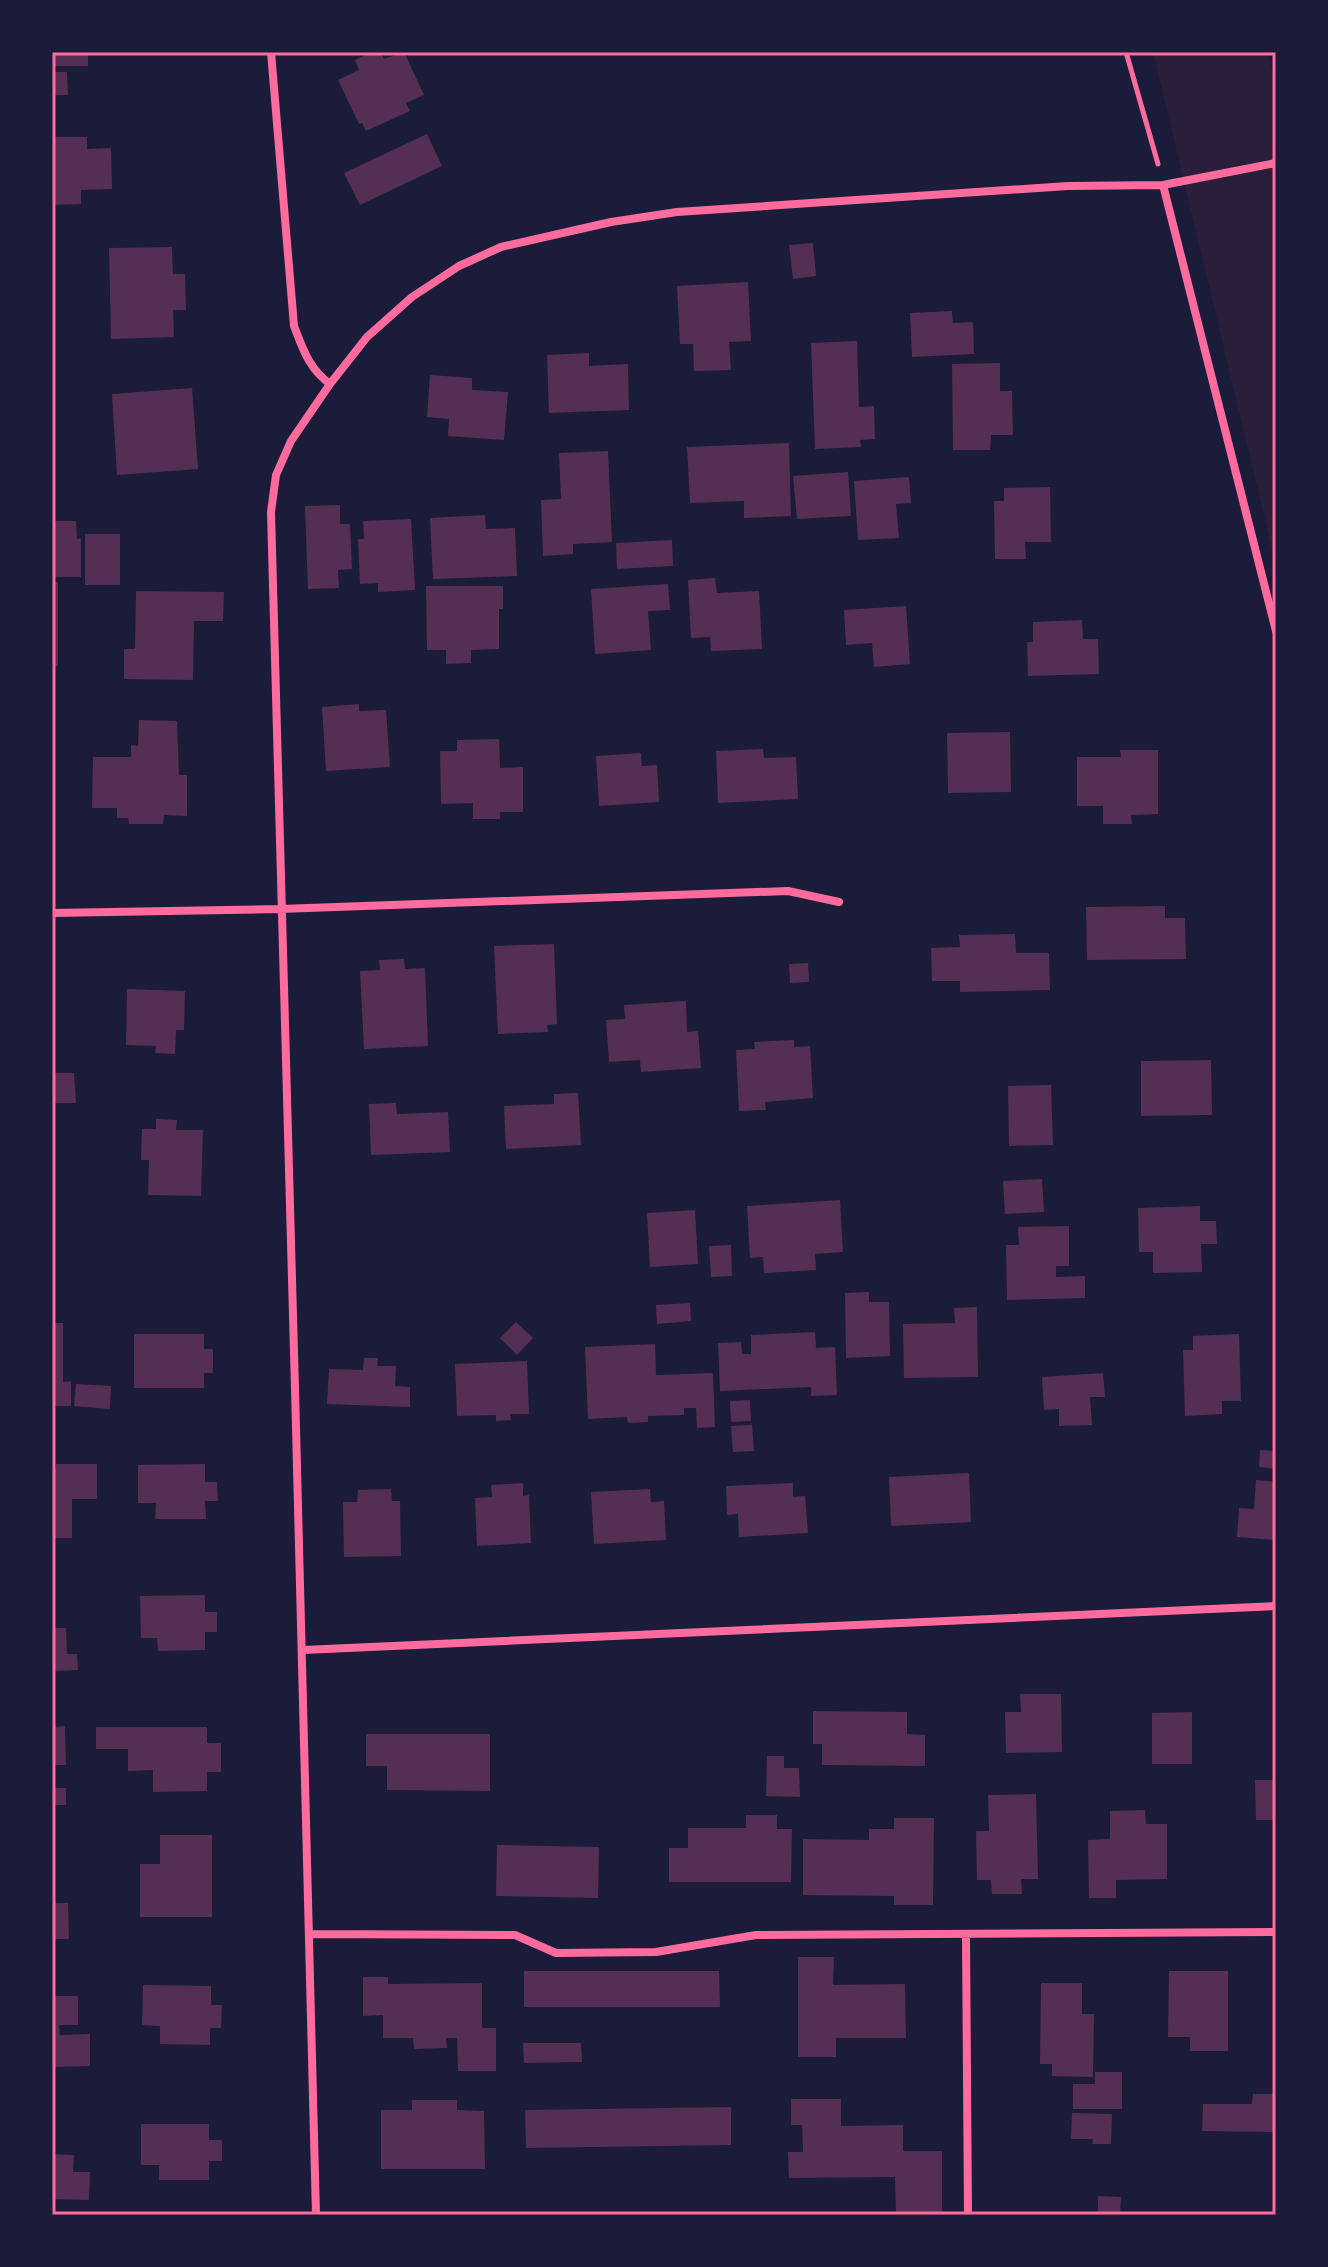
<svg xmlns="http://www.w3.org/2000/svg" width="1328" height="2267" viewBox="0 0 1328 2267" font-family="'Fira Sans',sans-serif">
<rect width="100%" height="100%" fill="#1b1b3a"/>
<path fill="#2a1e3b" d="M1153 52H1268L1275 80 1276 566Z"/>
<path fill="#542f53" d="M52 52H88V66H52Z
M372 52H381L384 59 404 52 424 95 406 103 410 111 366 131 362 123 359 124 338 80 359 70 355 60Z
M52 72H67L68 95H52Z
M427 134 442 166 360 205 344 173Z
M52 137H87V149L111 148 112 189 81 190V204L52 205Z
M813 243 816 276 793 279 789 245Z
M172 247 173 274H185L186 310H173L174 337 111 339 109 248Z
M748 282 751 341 729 342 731 370 694 371 693 344H680L677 286Z
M952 311 953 323 973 322 974 354 912 357 910 313Z
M857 341 859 407 874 406 875 439 860 440 861 447 815 449 811 343Z
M589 353V366L628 364 629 410 549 413 547 355Z
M1000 363V391H1012L1013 435H991L990 450H953L952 364Z
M430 375 472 378V390L508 392 504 440 448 436 449 419 427 417Z
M192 388 198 469 117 475 112 394Z
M789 443 791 516 744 518V501L690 503 687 447Z
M608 451 612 542 573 544V554L543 556 541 500 561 499 559 453Z
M848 472 851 516 797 519 793 476Z
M909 477 911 503 896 504 899 538 858 540 854 481Z
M1050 487 1051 542H1025L1026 559H995L994 501H1004V488Z
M340 505V524H350L352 569 338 570 339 588 308 589 305 506Z
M485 515 486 529 515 528 517 576 433 579 430 518Z
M411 519 415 590 378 592V583L360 584 358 539H364L363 521Z
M52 521H76L77 539 81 538V577H52Z
M85 534H120V585H85Z
M672 540 673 566 617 569 616 543Z
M715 578 717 593 759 591 762 649 711 651 710 637 691 638 688 580Z
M52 582H58V666H52Z
M668 584 670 610 648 611 651 650 595 654 591 589Z
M426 586H503V609H499V649L471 650V663L446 664V650H427Z
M136 591 224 592 223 621H194L193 680 124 679V649H135Z
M906 606 910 664 874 667 872 643 846 645 844 610Z
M1082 620 1083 639H1098L1099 674 1028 676 1027 642H1033V622Z
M359 704V711L386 710 390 767 326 771 322 707Z
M139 720 177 721 179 775H187V816L164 815 163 824H129L128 818H117V808H92L93 757H131V745L138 746Z
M1010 732 1011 792 948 793 947 733Z
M499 739 500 768 523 767V812H500V819H473V803L441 804 440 751H457V740Z
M763 749 764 758 796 757 798 799 718 803 716 751Z
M1120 750H1158V814L1131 815 1132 824H1103V806H1077V757H1121Z
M641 753 642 766 657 765 659 802 599 806 596 756Z
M1165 906V918H1185L1186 959 1087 960 1086 907Z
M1015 934 1016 953H1049L1050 990 960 992V981H932L931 948 960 947 959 935Z
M554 944 557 1024 547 1025 548 1032 498 1034 494 946Z
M404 959 405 969 425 968 428 1046 364 1049 360 971 380 970 379 960Z
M808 963 809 982 790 983 789 964Z
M127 989 185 991 184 1030H176L175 1054 155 1053 156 1046 126 1045Z
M686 1001 687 1032 698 1031 701 1068 641 1072 640 1060 609 1062 606 1020 625 1019 624 1005Z
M794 1040V1047L810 1046 813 1098 765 1102 766 1110 739 1111 736 1050 755 1049 754 1042Z
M1211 1060 1212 1115 1141 1116V1061Z
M52 1073H74L76 1103H52Z
M1051 1085 1053 1145 1009 1146 1008 1086Z
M578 1093 581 1145 506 1149 504 1106 554 1104V1094Z
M396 1103 397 1114 448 1112 450 1152 371 1155 369 1104Z
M156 1119 177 1120 176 1130H203L201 1196 148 1195 149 1160H141L142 1129H156Z
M1042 1179 1044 1212 1005 1214 1003 1181Z
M840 1200 843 1252 815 1254 816 1270 764 1273 763 1257 750 1258 747 1206Z
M1200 1206V1221H1216L1217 1244H1201L1202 1272 1153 1273V1252H1139L1138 1208Z
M695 1210 698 1264 650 1267 647 1213Z
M1069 1226V1266H1056V1277L1085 1276V1298L1007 1300 1006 1245H1019L1018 1227Z
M731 1245 732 1276 711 1277 709 1246Z
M869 1292V1302H889L890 1356 846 1358 845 1293Z
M690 1303 691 1321 657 1324 656 1305Z
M977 1307 978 1377 904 1378 903 1324 955 1323 954 1308Z
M516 1322 533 1338 517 1355 500 1338Z
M52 1323H63V1382L71 1381V1406H52Z
M815 1332 816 1348 835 1347 837 1395 811 1396V1387L720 1391 718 1343 741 1342 742 1354H751V1335Z
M134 1334H204V1349H213V1373H204V1388H134Z
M1239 1334 1241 1401H1222V1414L1185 1416 1183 1350H1193V1336Z
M655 1344 656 1375 713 1373 715 1427 697 1428 696 1408H684V1415L648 1416V1422L628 1423 627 1417 588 1419 585 1347Z
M364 1358H378L377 1366H396L395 1386 410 1387V1407L327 1404 329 1369 363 1370Z
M527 1361 529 1414H510L511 1420 496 1421V1415L457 1416 455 1364Z
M1103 1373 1105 1397H1090L1092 1425 1059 1426V1409L1044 1410 1042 1377Z
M76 1384 111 1386 110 1409 74 1406Z
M750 1400 751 1421 731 1422 730 1401Z
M752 1425 754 1451 733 1452 731 1426Z
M1260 1450 1276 1451V1469L1259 1467Z
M56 1464H97V1499H72V1538H52V1469H56Z
M205 1464V1482H217L218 1501H205L206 1519H155L156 1503H138V1465Z
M969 1473 971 1522 891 1526 889 1477Z
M1256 1480 1276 1482V1540L1237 1537 1239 1508 1254 1509Z
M523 1483V1496L529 1495 531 1543 477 1546 475 1498 492 1497 491 1485Z
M793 1483V1497L805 1496 808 1533 739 1537 738 1514 727 1515 726 1486Z
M391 1489 392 1501H400L401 1556 344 1557 343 1502H357L358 1490Z
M650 1489 651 1502 664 1501 666 1540 594 1544 591 1492Z
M205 1595V1612H217V1632H205V1650L158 1651 157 1638H141L140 1596Z
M52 1628H66L67 1654H77L78 1670 52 1671Z
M1020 1694H1061L1062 1752 1006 1753 1005 1712H1021Z
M813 1711 907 1712V1734L925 1735V1766L822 1765V1744H813Z
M1192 1712V1764H1152V1713Z
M65 1726 66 1765H52V1727Z
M96 1727H207V1743H221V1772H207V1791L153 1792V1770L128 1771V1749H96Z
M366 1734H490V1791L387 1790V1766H366Z
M767 1756H784V1768H799L800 1797 766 1796Z
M1255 1780H1276V1820H1256Z
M52 1788H66V1805H52Z
M1036 1794 1038 1879H1021L1022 1894H992L991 1880H977L976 1831H989L988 1795Z
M1145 1810 1146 1824H1167V1879L1116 1880V1898H1089L1088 1840 1110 1839V1811Z
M746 1815H777V1829H792L791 1882H669V1848H688V1828H746Z
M894 1818H934L933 1905H894V1896L803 1895V1839L869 1840V1829H894Z
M160 1835H212V1917H140V1864H160Z
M497 1845 599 1847 598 1898 496 1896Z
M52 1903H68L69 1939H52Z
M798 1957H834L833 1985 905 1984 906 2038H836V2057H798Z
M524 1971H719L720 2007H524Z
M1169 1971H1228V2051H1190V2037H1168Z
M363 1977H388V1984L482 1983V2028H496V2071H458L457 2038H446L447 2048 414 2049 413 2038H383V2015L363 2016Z
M1041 1983H1082V2014H1094L1093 2077 1052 2076V2064H1040Z
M143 1985 211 1986V2005H222L221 2028H210V2045L160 2044V2026L142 2025Z
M52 1996H78V2025H59L60 2035 90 2034V2066L52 2067Z
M523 2043H581L582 2062 524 2063Z
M1095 2072H1122V2109H1073V2084H1095Z
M1253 2094H1276V2132L1202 2131 1203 2104H1252Z
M791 2099H841V2126L903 2125V2151H942V2215H896L895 2177 789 2178 788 2152H803L802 2125H791Z
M412 2100H457V2110L484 2111 485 2169H381V2110H412Z
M731 2107V2145L526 2148 525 2110Z
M1072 2113 1112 2114 1111 2144H1092L1093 2139H1071Z
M141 2124H209V2140H222V2161H209V2180H159V2165H141Z
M52 2154 74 2155 73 2172H90L89 2200 52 2199Z
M1098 2196 1121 2197 1120 2215H1098Z"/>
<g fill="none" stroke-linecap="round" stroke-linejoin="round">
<path stroke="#ff6b9d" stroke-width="5" d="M1126 52 1158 164"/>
<path stroke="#ff6b9d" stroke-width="8" d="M271 52 294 326C303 349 309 369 330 384
M1163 185 1276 631
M52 913 280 909 788 891 839 902
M303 1650 1276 1606
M310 1934 515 1935 556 1953 656 1952 756 1935 1276 1932
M966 1936 968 2215
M316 2215C305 1647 284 1080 271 512L276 475 291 441 330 384 367 337 412 297 459 266 501 247 611 222 677 212 1068 186 1163 185 1276 163"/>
</g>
<rect width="1328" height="2267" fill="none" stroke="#1b1b3a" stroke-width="108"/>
<rect x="54" y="54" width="1220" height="2159" fill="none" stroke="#ff6b9d" stroke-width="3"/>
</svg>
